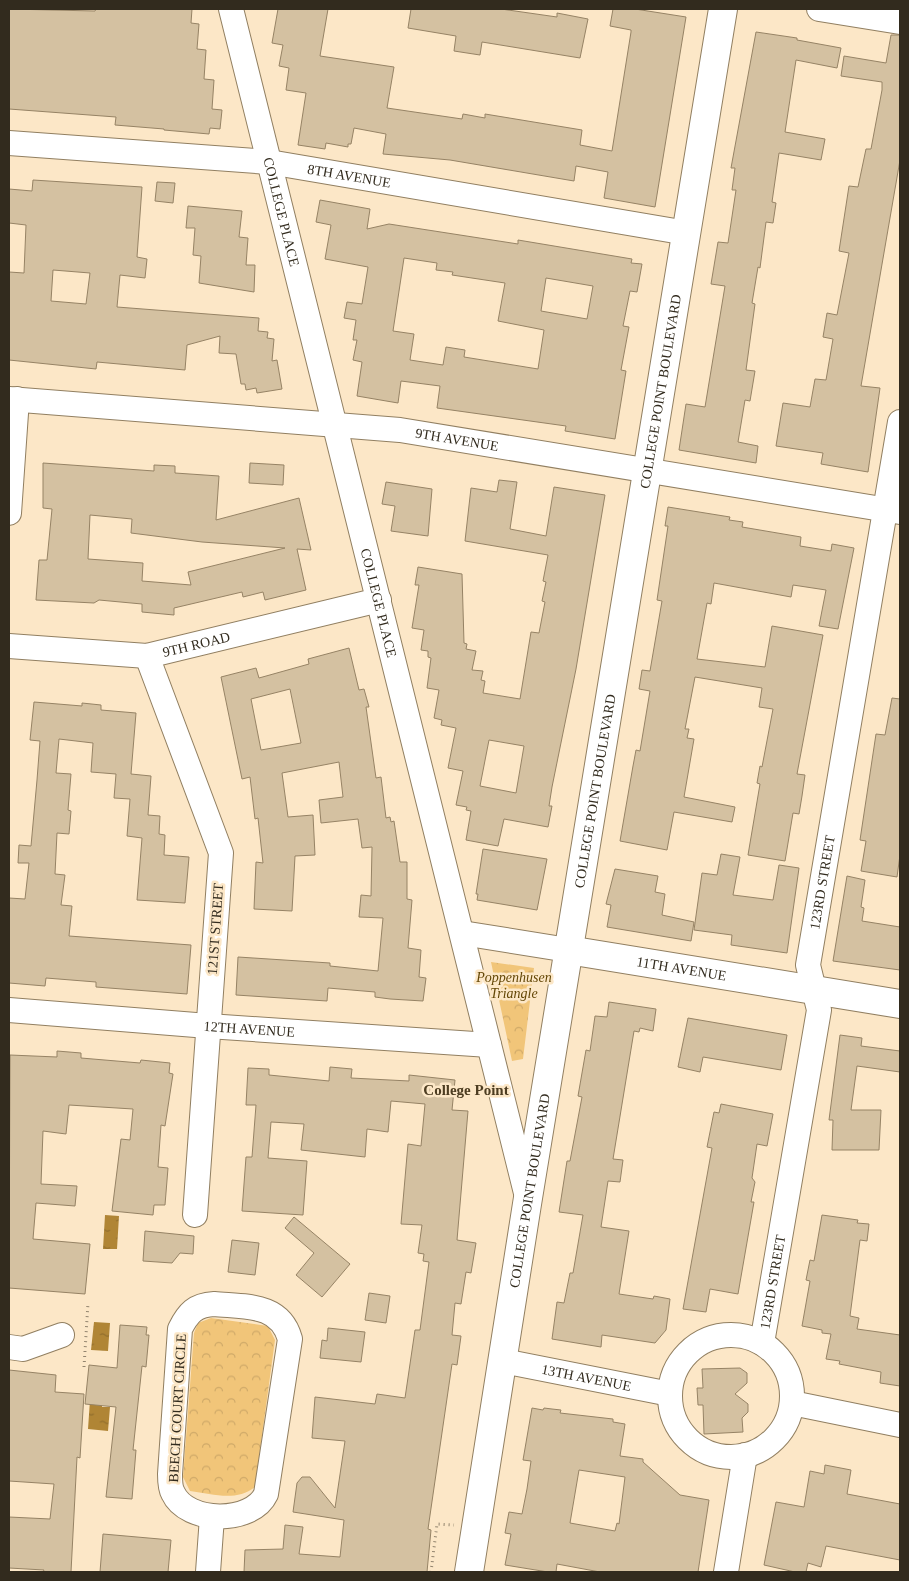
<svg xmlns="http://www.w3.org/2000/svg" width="909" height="1581" viewBox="0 0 909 1581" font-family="'Times New Roman',serif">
<defs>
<pattern id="park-crowns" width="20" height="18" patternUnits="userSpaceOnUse" patternTransform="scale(1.25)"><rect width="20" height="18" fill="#f1c579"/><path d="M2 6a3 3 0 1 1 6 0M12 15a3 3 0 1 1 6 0" fill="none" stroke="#cfa968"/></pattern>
<pattern id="water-ripples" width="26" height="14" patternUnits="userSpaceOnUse" patternTransform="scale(1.25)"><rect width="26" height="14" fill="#b08535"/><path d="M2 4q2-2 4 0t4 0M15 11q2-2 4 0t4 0" fill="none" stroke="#906d2c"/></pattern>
</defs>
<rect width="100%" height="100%" fill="#fce7c7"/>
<path fill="url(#park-crowns)" d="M491 962 534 968 523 1059 512 1061Z
M211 1318 268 1326 275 1340 255 1487C236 1502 213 1494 190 1491L183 1477 194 1333 198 1323Z"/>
<path fill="url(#water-ripples)" d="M105 1215 119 1216 117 1249H103Z
M94 1322 110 1323 108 1351 91 1350Z
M90 1400 102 1401V1407H110L108 1431 88 1429Z"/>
<path fill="#d4c1a1" stroke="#968365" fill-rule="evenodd" d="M9 9 95 11 96 9H192L191 23 199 24 197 49 206 50 204 79 214 80 212 109 222 110 220 129 210 128 209 134 164 130V129L115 125 116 117 9 109Z
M278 9H328L320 56 394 67 387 108 462 119 463 114 485 118V114L582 130 580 145 612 151 631 32V30L610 26 613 9H635L686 17 655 207 604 198 608 172 576 166 574 181 450 160 383 154 386 134 354 128 351 144H348V147L326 143 325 149 298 145 306 93 286 90 289 68 279 66 283 45 272 43Z
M411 9H501L557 17V13L588 19 580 58 482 42 480 55 454 51 456 36 408 28Z
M756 32 797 38V40L841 48 837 68 796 60 785 132 825 139 821 160 779 153 772 202 776 203 773 223 766 222 760 268 758 267 752 303 755 304 746 370 755 371 750 401 745 400 738 442 758 446 756 463 679 450 686 404 705 407 725 286 711 284 718 242 728 243 736 190H732L735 168H731Z
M891 35H900V160L861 386 880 388 868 472 821 464 823 453 776 446 783 403 810 407 815 379 826 380 833 339 823 337 827 313 837 315 849 253 839 251 849 186 858 187 866 149H871L882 90V82L841 76 844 56 886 63Z
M33 180 142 187 137 257 147 259 145 278 120 275 117 307 259 318 258 331 268 332 267 338 274 339 272 361 277 360 282 389 257 393 256 388 246 390 245 384H241L236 354 219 353 220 336 187 345 185 370 97 362 96 369 9 360V272L24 273 26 225 9 223V189L32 191ZM53 270 90 273 86 304 51 301Z
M157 182 175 183 173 203 155 201Z
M320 200 370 209 367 229 389 224 518 244V240L632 259 631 263 642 264 637 292 630 291 623 326 629 327 621 370 626 371 615 439 565 431 566 426 437 408 440 386 401 381 398 403 357 396 362 362 353 360 357 340H353L356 320 344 318 347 302 362 304 368 267 325 259 331 225 316 222ZM404 258 437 263 436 270 453 272 452 275 505 283 498 321 544 330 538 369 464 357 465 350 446 347 443 365 410 360 414 334 393 331ZM546 278 593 286 587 319 541 311Z
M188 206 242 211 239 237 248 238 246 265H255L254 292 199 283 201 256 193 255 195 228H186Z
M43 463 154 471V465L175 466V473L219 476 216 520 299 498 311 550 297 549 306 590 265 600 263 592 243 597 242 592 174 608V615L142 612V604L99 600 94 603 36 600 39 560H47L52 509 43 508ZM90 515 132 519 131 533 202 542 285 548 188 572 191 585 142 581 143 563 88 559Z
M250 463 284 465 283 485 249 483Z
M499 480 517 482 510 529 546 536 554 487 605 495 576 669 552 787 549 806H552L548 827 504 819 498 846 466 840 471 811 466 810 467 807 456 805 463 771 448 768 456 728 441 725 442 720 434 718 439 690 427 688 431 658 428 657V651L421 650 424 630 412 628 419 585H415L418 567 462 574 464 643 467 644 466 649 476 651 472 670 483 671 481 680 485 681 483 693 520 699 531 632 539 633 545 602 542 601 546 582 543 581 548 555 465 541 471 488 497 492ZM489 740 524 746 516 793 480 786Z
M386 482 432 489 428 536 391 531 395 506 382 504Z
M668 507 730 517 729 520 743 522 742 527 801 537 800 546 831 551 832 544 854 548 838 629 819 626 826 590 793 585 791 597 714 583 711 604 707 603 697 659 765 667 772 626 823 635 797 774 805 775 802 796 799 814 793 813 785 861 748 855 760 784 757 783 760 766 762 767 773 709 759 707 762 688 695 677 685 729H689L687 738 694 739 684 797 735 807 732 822 674 812 667 850 620 841 633 766 636 750 640 751 650 691 639 689 642 670 650 671 662 601 657 600 668 526H665Z
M349 648 359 690 364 689 369 707H366L376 778 381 777 386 818 390 817 391 822 394 821 400 862H407V899L412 900 408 948 421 950 419 977 426 978 423 1001 390 999 375 997V992L328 988 327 1001 236 995 238 957 330 963V966L378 971 383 918 359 917 361 895 371 896 372 847 362 848 358 819 321 823 319 800 343 797 339 762 282 773 288 817 313 815 315 855 295 856 292 911 254 909 256 862 263 863 258 818 255 819 250 777 242 779 221 677 256 668 259 678 309 664 308 659ZM290 689 301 743 261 750 251 699Z
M892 698 900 699V855L897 877 861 871 866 841 860 840 876 734 885 735Z
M34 702 82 706V703L101 705V710L136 713 131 774 151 776 148 815 160 816 159 834 165 835 164 855 189 857 185 903 137 900 142 838 127 836 130 799 114 798 116 774 91 772 93 743 59 739 56 773 71 774 68 810 71 811 69 834 57 833 55 874 65 875 61 905 72 906 69 936 191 945 187 994 96 987V982L46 978 45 986 9 983V898L25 899 29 863H18L19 845 31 846 37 780 40 741 30 740Z
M483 849 547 859 537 910 477 900 478 894H476Z
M721 854 740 857 733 895 773 900 779 865 799 868 787 953 731 945 732 935 694 930 702 873 717 875Z
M615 869 658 876 655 892 665 894 662 915 694 922 691 941 607 927 611 905 606 904Z
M847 876 865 880 861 907 864 908 862 921 900 927V970L833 961Z
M609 1002 656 1009 653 1031 640 1028 639 1032 634 1031 613 1159 623 1160 620 1182 608 1181 601 1227 629 1231 619 1294 653 1299 654 1296 670 1299 666 1330 655 1343 602 1335 601 1347 552 1339 557 1302 564 1303 570 1273H573L583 1215 559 1212 567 1161H570L582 1097 578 1096 586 1050 590 1051 595 1016 607 1017Z
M688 1018 787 1035 781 1070 703 1057 700 1072 678 1067Z
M840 1035 862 1038 861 1046 900 1051V1072L857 1066 851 1110H881L879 1150H832L833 1120H829Z
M57 1051 81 1053V1058L140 1063 141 1060 170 1063 169 1073 173 1074 165 1126 161 1125 158 1167 168 1168 165 1205H154L153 1215 112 1211 121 1139 130 1140 133 1109 69 1105 66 1134 43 1131 41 1184 77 1186 75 1206 36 1203 33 1239 90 1244 85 1294 9 1288 10 1055 57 1057Z
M330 1067 352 1069 351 1078 409 1081V1075L455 1080 452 1110 468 1111 457 1240 476 1243 471 1273 466 1272 461 1304 455 1303 452 1335 461 1336 457 1365 452 1364 428 1529 431 1530 427 1572H244L245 1550 283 1549 285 1525 303 1527 299 1554 340 1557 344 1520 293 1512 297 1483 302 1477H310L335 1508 345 1441 312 1438 315 1397 375 1404 377 1394 405 1398 415 1330H420L429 1262 423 1261 424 1254 418 1253 422 1225 401 1224 408 1144 421 1146 425 1104 391 1101 388 1132 367 1129 365 1157 301 1150 304 1124 271 1122 268 1158 307 1161 303 1215 242 1211 246 1157H252L256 1105H246L248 1068 269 1069V1075L329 1081Z
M721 1104 773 1114 767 1146 757 1144 752 1178 755 1182 751 1202H754L738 1294 710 1289 706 1312 683 1309 712 1148 707 1147 714 1112 719 1113Z
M822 1215 858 1220 857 1223 869 1224 867 1241 860 1240 850 1316 859 1318 857 1329 900 1335V1386L880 1383 881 1372 839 1364 840 1361 826 1359 831 1334 822 1333V1330L802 1326 810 1281 806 1280 810 1260 814 1261Z
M294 1217 350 1264 322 1297 296 1275 314 1253 285 1228Z
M145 1231 194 1236 193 1254 180 1253 172 1263 143 1261Z
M232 1240 259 1243 255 1275 228 1272Z
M369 1293 390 1296 386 1323 365 1320Z
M120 1325 147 1327 146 1335H149L146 1367 142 1366 133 1450H136L132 1499 106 1497 116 1407 85 1404 89 1365 117 1368Z
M328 1328 365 1332 361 1362 320 1358 322 1340 327 1341Z
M740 1368 747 1373V1383L735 1394 748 1404V1412L742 1418 743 1432 704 1434 703 1405H698L697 1388H703L702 1369Z
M9 1370 56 1375 55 1392 84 1394 80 1458 77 1457 71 1572H43L44 1570 9 1568V1517L50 1519 54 1484 9 1481Z
M532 1408 543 1410 544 1408 552 1409 561 1410 560 1413 613 1419V1422L625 1424 620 1456 643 1459V1462L680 1495 709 1500 698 1572H600L557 1564 556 1572H548L505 1565 511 1534 505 1533 509 1512 522 1514 527 1489 531 1461 523 1460ZM579 1470 625 1477 619 1524 617 1523 615 1531 570 1523Z
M825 1465 851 1470 847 1494 900 1504V1560L826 1546 821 1567 808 1563 806 1572H795L764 1565 776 1502 804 1507 810 1471 824 1474Z
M103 1534 171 1540 168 1572H100Z"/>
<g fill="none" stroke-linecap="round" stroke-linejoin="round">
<defs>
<g id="minor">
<path id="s1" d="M231 9 527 1197"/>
<path d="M819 9 900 22"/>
<path id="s2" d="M9 143 269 162 687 233"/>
<path id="s3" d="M9 399 400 430 900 512"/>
<path d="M9 513 17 399"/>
<path id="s4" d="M9 646 147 656 379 600"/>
<path d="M147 656 221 853 195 1215"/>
<path d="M462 933 568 950"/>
<path id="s5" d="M9 1010 208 1026 489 1045"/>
<path d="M214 1304C245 1307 280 1303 290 1339L266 1494C252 1524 187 1524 173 1493 170 1488 170 1480 170 1474L180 1329C188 1313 195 1305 214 1304Z"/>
<circle cx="731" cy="1396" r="61"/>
<path id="s6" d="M762 1343 819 1010 808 965 900 422"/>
<path d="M9 1347 23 1349 62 1335"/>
<path id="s7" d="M503 1361 670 1394"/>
<path d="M792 1403 900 1425"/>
<path d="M208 1572 212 1517"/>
<path d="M726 1572 745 1455"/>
</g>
<g id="tertiary">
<path id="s8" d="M568 950 900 1004"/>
<path id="s9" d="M469 1572 527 1204 723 9"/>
</g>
</defs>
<use href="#minor" stroke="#917f61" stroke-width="26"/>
<use href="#tertiary" stroke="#917f61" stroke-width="30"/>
<path stroke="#92846e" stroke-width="3" stroke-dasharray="1 4" stroke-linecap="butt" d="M84 1367 88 1303
M431 1572 437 1524 454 1525"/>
<use href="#minor" stroke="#fff" stroke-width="24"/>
<use href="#tertiary" stroke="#fff" stroke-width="28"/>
</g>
<g text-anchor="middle" stroke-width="5" stroke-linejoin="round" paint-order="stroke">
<g font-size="14" fill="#322b1e" stroke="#fce7c7">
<text dy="5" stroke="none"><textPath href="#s2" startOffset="342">8TH AVENUE</textPath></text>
<text dy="5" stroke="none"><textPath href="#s1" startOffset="209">COLLEGE PLACE</textPath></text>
<text dy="5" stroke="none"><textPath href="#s9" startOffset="1196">COLLEGE POINT BOULEVARD</textPath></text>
<text dy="5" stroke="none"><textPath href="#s3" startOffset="450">9TH AVENUE</textPath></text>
<text dy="5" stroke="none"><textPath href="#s1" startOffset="612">COLLEGE PLACE</textPath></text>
<text dy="5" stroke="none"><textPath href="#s4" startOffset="189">9TH ROAD</textPath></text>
<text dy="5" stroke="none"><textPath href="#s9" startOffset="791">COLLEGE POINT BOULEVARD</textPath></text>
<text dy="5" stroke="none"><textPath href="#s6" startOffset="468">123RD STREET</textPath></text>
<text transform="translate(215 929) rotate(-86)" y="5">121ST STREET</text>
<text dy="5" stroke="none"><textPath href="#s8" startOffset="115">11TH AVENUE</textPath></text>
<text dy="5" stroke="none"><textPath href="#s5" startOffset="241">12TH AVENUE</textPath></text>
<text dy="5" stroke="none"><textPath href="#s9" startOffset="386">COLLEGE POINT BOULEVARD</textPath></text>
<text dy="5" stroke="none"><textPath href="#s6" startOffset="62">123RD STREET</textPath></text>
<text dy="5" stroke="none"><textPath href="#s7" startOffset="85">13TH AVENUE</textPath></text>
<text transform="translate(177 1408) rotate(-87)" y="5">BEECH COURT CIRCLE</text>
</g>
<g font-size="14" font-style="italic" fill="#644706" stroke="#fce7c7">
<text x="514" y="982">Poppenhusen<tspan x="514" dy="16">Triangle</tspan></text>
</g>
<g font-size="15" font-weight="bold" fill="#4d3d21" stroke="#fce7c7">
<text x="466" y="1095">College Point</text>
</g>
</g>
<rect width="909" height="1581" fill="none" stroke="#322b1e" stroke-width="20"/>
</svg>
